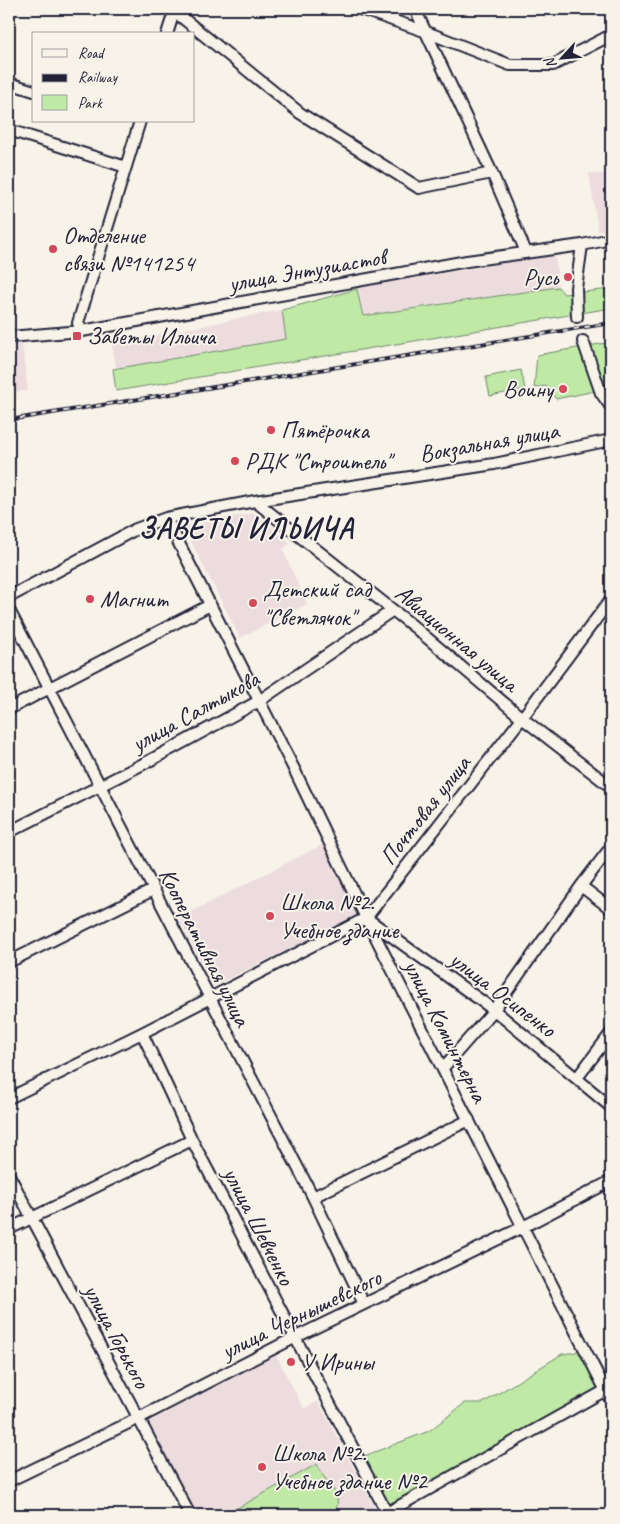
<svg xmlns="http://www.w3.org/2000/svg" width="620" height="1524" viewBox="0 0 620 1524" font-family="Caveat,sans-serif">
<rect width="100%" height="100%" fill="#f7f3e8"/>
<filter id="ink" filterUnits="userSpaceOnUse"><feTurbulence type="fractalNoise" baseFrequency=".02" numOctaves="2"/><feDisplacementMap in="SourceGraphic" scale="10" xChannelSelector="R" yChannelSelector="G"/><feConvolveMatrix kernelMatrix="1 2 1 2 8 2 1 2 1" color-interpolation-filters="sRGB"/></filter>
<g filter="url(#ink)">
<path fill="#eddcde" d="M589 173 611 175V229L598 231Z
M555 254 558 287 364 315 358 288Z
M281 310 286 339 116 368 112 344Z
M22 343 28 391 9 392V344Z
M255 513 290 543 283 550 307 604 240 638 183 526Z
M326 843 361 914 213 986 179 918Z
M276 1355 304 1409 318 1401 377 1512 370 1515H194L148 1422Z"/>
<path fill="#bfe9a5" stroke="#708670" d="M558 287 564 294 611 289V308L116 391 113 369 286 339 282 310 357 289 363 316Z
M611 342V389L610 388 556 399 546 386 534 388 537 355Z
M521 370 525 389 490 396 486 377Z
M582 1344 602 1387 386 1506 359 1458 429 1431 465 1403H483L562 1354 576 1352Z
M317 1464C319 1469 321 1474 325 1478 335 1492 342 1497 334 1515H225Z"/>
<g fill="none" stroke-linecap="round" stroke-linejoin="round">
<defs>
<path id="minor" d="M360 9 424 31 510 65H553L611 35
M415 9 492 173 526 252
M174 11 300 113 419 188 492 173
M167 34 175 9
M9 83 34 91
M9 130 126 167
M577 317 576 288 582 245
M82 331 78 323 140 121
M9 337 82 331 467 261 582 245 611 239
M583 341 601 393 611 407
M255 501 413 626 522 718 611 787
M166 518 294 769 366 918 611 1401
M9 597 136 529 166 518 255 501 494 464 611 440
M9 610 313 1197 364 1304
M9 709 210 605
M9 832 149 761 259 701 393 610
M581 886 611 909
M369 920 494 1010 611 1107
M9 962 153 890
M142 1033 192 1140 388 1515
M443 1068 494 1010 581 886 611 847
M577 1078 611 1033
M9 1098 142 1033 366 918 522 718 611 599
M9 1175 190 1515
M313 1197 469 1120
M9 1229 192 1140
M9 1481 139 1418 294 1338 523 1227 611 1181
M383 1515 606 1390"/>
</defs>
<use href="#minor" stroke="#22223b" stroke-width="14"/>
<use href="#minor" stroke="#f7f3e8" stroke-width="10"/>
<defs>
<path id="rail" d="M9 420 611 323"/>
</defs>
<use href="#rail" stroke="#22223b" stroke-width="4"/>
<use href="#rail" stroke="#f7f3e8" stroke-width="2" stroke-dasharray="5.5" stroke-linecap="butt"/>
</g>
</g>
<g fill="#d1495b" stroke="#f7f3e8" stroke-width="2">
<circle cx="53" cy="249" r="5"/>
<circle cx="568" cy="277" r="5"/>
<rect x="72" y="331" width="10" height="10" rx="2.5"/>
<circle cx="563" cy="389" r="5"/>
<circle cx="271" cy="430" r="5"/>
<circle cx="235" cy="461" r="5"/>
<circle cx="90" cy="599" r="5"/>
<circle cx="253" cy="603" r="5"/>
<circle cx="270" cy="916" r="5"/>
<circle cx="291" cy="1362" r="5"/>
<circle cx="262" cy="1467" r="5"/>
</g>
<g text-anchor="middle" stroke-width="4" stroke-linejoin="round" paint-order="stroke">
<g font-size="24" fill="#22223b" stroke="#f7f3e8" text-anchor="start">
<text x="63" y="243">Отделение<tspan x="63" dy="28">связи №141254</tspan></text>
<text x="558" y="285" text-anchor="end">Русь</text>
<text x="87" y="344">Заветы Ильича</text>
<text x="553" y="397" text-anchor="end">Воину</text>
<text x="281" y="438">Пятёрочка</text>
<text x="245" y="469">РДК "Строитель"</text>
<text x="263" y="597">Детский сад<tspan x="263" dy="28">"Светлячок"</tspan></text>
<text x="100" y="607">Магнит</text>
<text x="280" y="910">Школа №2.<tspan x="280" dy="28">Учебное здание</tspan></text>
<text x="301" y="1370">У Ирины</text>
<text x="272" y="1461">Школа №2.<tspan x="272" dy="28">Учебное здание №2</tspan></text>
</g>
<g font-size="24" fill="#22223b" stroke="#f7f3e8">
<text transform="translate(307 270) rotate(-10)" y="8">улица Энтузиастов</text>
<text transform="translate(489 442) rotate(-10)" y="8">Вокзальная улица</text>
<text transform="translate(457 638) rotate(40)" y="8">Авиационная улица</text>
<text transform="translate(195 711) rotate(-29)" y="8">улица Салтыкова</text>
<text transform="translate(425 810) rotate(-52)" y="8">Почтовая улица</text>
<text transform="translate(205 947) rotate(63)" y="8">Кооперативная улица</text>
<text transform="translate(503 994) rotate(37)" y="8">улица Осипенко</text>
<text transform="translate(446 1031) rotate(63)" y="8">улица Коминтерна</text>
<text transform="translate(259 1226) rotate(63)" y="8">улица Шевченко</text>
<text transform="translate(301 1314) rotate(-26)" y="8">улица Чернышевского</text>
<text transform="translate(117 1336) rotate(62)" y="8">улица Горького</text>
</g>
<g font-size="29" font-weight="bold" letter-spacing="1" fill="#22223b" stroke="#f7f3e8">
<text x="246" y="538">ЗАВЕТЫ ИЛЬИЧА</text>
</g>
</g>
<rect width="620" height="1524" fill="none" stroke="#f7f3e8" stroke-width="30"/>
<rect x="15" y="15" width="590" height="1494" fill="none" stroke="#22223b" stroke-width="2" filter="url(#ink)"/>
<rect x="32" y="32" width="162" height="90" fill="#f7f3e8" stroke="#a29fa3"/>
<rect x="42" y="49" width="25" height="8" fill="#f7f3e8" stroke="#a29fa3"/>
<text x="78" y="58" font-size="15" fill="#22223b">Road</text>
<rect x="42" y="74" width="25" height="8" fill="#22223b" stroke="#a29fa3"/>
<text x="78" y="82" font-size="15" fill="#22223b">Railway</text>
<rect x="42" y="95" width="25" height="15" fill="#bfe9a5" stroke="#a29fa3"/>
<text x="78" y="108" font-size="15" fill="#22223b">Park</text>
<g transform="translate(562 58) rotate(244)" stroke="#f7f3e8" stroke-width="4" paint-order="stroke">
<path d="M0-4L9 19L0 12L-9 19Z" fill="#22223b"/>
<text y="-8" font-size="14" font-weight="bold" text-anchor="middle" fill="#22223b">N</text>
</g>
</svg>
